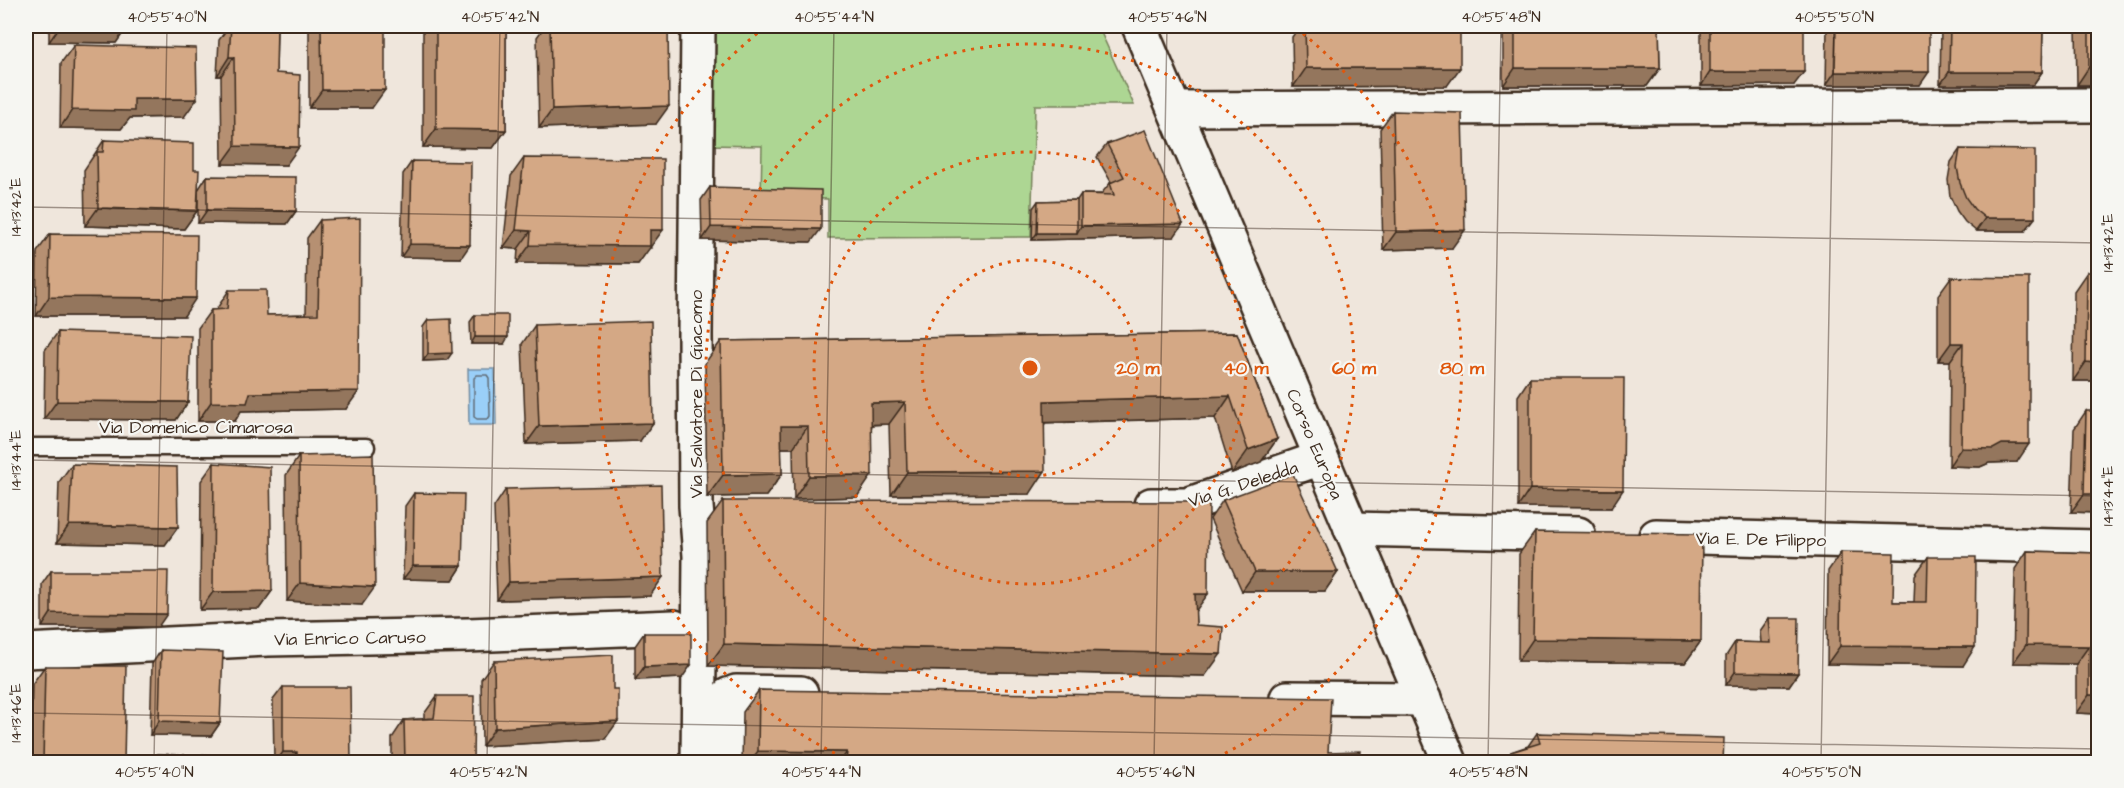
<svg xmlns="http://www.w3.org/2000/svg" width="2124" height="788" font-family="'Architects Daughter',sans-serif">
  <style>
    .green { fill: #add693; stroke: #748058; stroke-width: 1.5 }
    .water { fill: #9acff8; stroke: #748da1; stroke-width: 1.5 }
    .lines { fill: none; stroke-linecap: round; stroke-linejoin: round }
    .shore { stroke: #616c75; stroke-width: 1.5 }
    .service-casing { stroke: #3b2a1e; stroke-width: 21 }
    .minor-casing { stroke: #3b2a1e; stroke-width: 38 }
    .secondary-casing { stroke: #3b2a1e; stroke-width: 38 }
    .service { stroke: #f6f6f2; stroke-width: 16 }
    .minor { stroke: #f6f6f2; stroke-width: 33 }
    .secondary { stroke: #f6f6f2; stroke-width: 33 }
    .wall { fill: #b69072; stroke: #3b2a1e; stroke-width: 1.5 }
    .shaded-wall { fill: #94765d; stroke: #3b2a1e; stroke-width: 1.5 }
    .building { fill: #d4a885; stroke: #3b2a1e; stroke-width: 1.5 }
    .ticks { fill: none; stroke: #3b2a1e; stroke-width: 1.5; stroke-opacity: 0.45 }
    .ring { fill: none; stroke: #df570d; stroke-width: 3; stroke-dasharray: 3 6 }
    .labels { text-anchor: middle; stroke-width: 4.5; stroke-linejoin: round; paint-order: stroke }
    .street-label { font-size: 18px; fill: #3b2a1e; stroke: #f6f6f2 }
    .centre { fill: #df570d; stroke: #f6f6f2; stroke-width: 3 }
    .ring-label { font-size: 18px; text-anchor: middle; font-weight: bold; fill: #df570d; stroke: #f6f6f2; stroke-width: 4.5; stroke-linejoin: round; paint-order: stroke }
    .neatline { fill: none; stroke: #3b2a1e; stroke-width: 2 }
    .ticks-label { font-size: 15px; text-anchor: middle; fill: #3b2a1e }
  </style>
  <rect width="100%" height="100%" fill="#efe6dc"/>
  <filter id="ink" filterUnits="userSpaceOnUse"><feTurbulence type="fractalNoise" baseFrequency=".0167" numOctaves="2"/><feDisplacementMap in="SourceGraphic" scale="12" xChannelSelector="R" yChannelSelector="G"/><feConvolveMatrix kernelMatrix="1 2 1 2 8 2 1 2 1" color-interpolation-filters="sRGB"/></filter>
  <g filter="url(#ink)">
    <polygon class="green" points="708,26 1098,26 1134,105 1035,105 1031,237 828,238 828,199 761,197 762,146 705,145"/>
    <polygon class="water" points="468,369 495,369 496,425 469,425"/>
    <g class="lines">
      <polygon class="shore" points="477,375 487,375 489,378 490,416 488,419 477,419 474,417 474,378"/>
      <g class="service-casing">
        <polyline id="service" points="26,447 366,447"/>
      </g>
      <g class="minor-casing">
        <g id="minor">
          <polyline points="698,26 695,334 696,506 700,556 698,762"/>
          <polyline points="1175,109 2098,105"/>
          <polyline points="1151,505 1187,505 1321,458"/>
          <polyline points="1351,529 1578,534"/>
          <polyline points="1656,536 2098,547"/>
          <polyline points="26,651 268,639 468,635 674,627"/>
          <polyline points="1287,698 1424,699"/>
          <polyline points="728,758 728,695 736,692 801,693"/>
        </g>
      </g>
      <g class="secondary-casing">
        <polyline id="secondary" points="1139,26 1450,762"/>
      </g>
      <use href="#service" class="service"/>
      <use href="#minor" class="minor"/>
      <use href="#secondary" class="secondary"/>
    </g>
    <g class="wall">
      <polygon points="49,26 181,26 176,33 125,30 116,43 49,42"/>
      <polygon points="229,26 277,26 276,73 286,165 222,164 221,76 217,76 219,40"/>
      <polygon points="309,26 385,26 372,108 309,108"/>
      <polygon points="423,26 506,26 506,130 493,148 423,147"/>
      <polygon points="545,26 668,26 656,124 539,128 537,37"/>
      <polygon points="1300,26 1460,26 1447,86 1293,87 1292,37"/>
      <polygon points="1503,26 1659,26 1660,68 1647,86 1503,86"/>
      <polygon points="1701,26 1804,26 1794,85 1701,86"/>
      <polygon points="1827,26 1929,26 1920,85 1826,85"/>
      <polygon points="1941,26 2043,26 2042,72 2033,85 1940,85"/>
      <polygon points="2076,26 2098,26 2098,85 2077,85"/>
      <polygon points="74,45 184,117 130,118 121,129 60,128 61,63"/>
      <polygon points="1393,111 1452,248 1383,250 1380,129"/>
      <polygon points="104,140 194,170 197,211 184,229 85,226 84,170"/>
      <polygon points="1107,144 1174,237 1032,240 1033,208 1038,201 1077,200 1081,194 1101,194 1111,182 1097,157"/>
      <polygon points="1960,149 2025,231 1976,231 1965,222 1957,211 1950,196 1948,180 1951,162"/>
      <polygon points="524,158 651,248 649,248 638,264 517,263 518,249 503,248 511,176"/>
      <polygon points="412,161 461,258 401,257 403,174"/>
      <polygon points="207,176 296,211 287,224 198,223 198,190"/>
      <polygon points="710,187 811,242 702,240 701,200"/>
      <polygon points="320,220 346,409 241,411 235,421 198,421 198,328 211,310 216,310 229,290 267,315 306,314 307,238"/>
      <polygon points="50,234 184,316 36,316 37,252"/>
      <polygon points="2087,272 2098,381 2073,381 2074,291"/>
      <polygon points="1951,277 2017,462 1989,463 1980,467 1949,466 1950,361 1938,361 1938,295"/>
      <polygon points="475,315 504,344 471,344 470,322"/>
      <polygon points="428,320 447,360 423,361 423,327"/>
      <polygon points="535,325 640,441 526,444 522,344"/>
      <polygon points="58,332 188,402 176,420 44,419 45,350"/>
      <polygon points="1237,333 1277,439 1261,462 1232,473 1215,418 1045,423 1030,494 891,495 889,424 872,425 857,497 794,499 793,448 781,448 782,474 766,496 707,497 705,363 721,341"/>
      <polygon points="1530,378 1611,508 1518,507 1518,396"/>
      <polygon points="2086,411 2098,513 2071,512 2074,429"/>
      <polygon points="299,456 362,605 287,601 286,475"/>
      <polygon points="214,463 272,591 259,609 200,610 201,481"/>
      <polygon points="72,464 178,527 165,545 57,543 59,482"/>
      <polygon points="506,489 650,596 497,600 494,507"/>
      <polygon points="414,493 462,566 453,580 403,579 405,506"/>
      <polygon points="1223,500 1338,572 1325,591 1242,591 1210,519"/>
      <polygon points="723,501 1195,611 1196,625 1205,676 708,666 707,523"/>
      <polygon points="1535,532 1701,641 1685,663 1518,661 1519,554"/>
      <polygon points="2027,551 2098,553 2098,714 2076,713 2076,664 2013,663 2015,569"/>
      <polygon points="1841,552 1893,602 1914,602 1915,575 1928,557 1963,666 1827,664 1828,571"/>
      <polygon points="51,571 158,627 42,627 42,584"/>
      <polygon points="1769,618 1798,673 1789,686 1726,685 1726,656 1735,642 1761,643 1760,631"/>
      <polygon points="644,633 682,678 635,680 635,646"/>
      <polygon points="161,650 220,723 211,736 150,735 152,664"/>
      <polygon points="494,661 605,739 482,746 481,679"/>
      <polygon points="45,666 124,762 30,762 32,684"/>
      <polygon points="283,687 351,762 274,762 273,700"/>
      <polygon points="759,690 1328,752 1359,762 742,762 743,712"/>
      <polygon points="437,696 473,762 392,762 392,738 404,720 424,719 424,714"/>
      <polygon points="1537,733 1723,762 1504,762 1511,752 1528,746"/>
      <polygon points="158,754 218,762 153,762"/>
    </g>
    <g class="shaded-wall">
      <polygon points="60,26 181,26 176,33 125,30 116,43 49,42"/>
      <polygon points="229,57 234,57 221,76 217,76"/>
      <polygon points="2089,67 2098,67 2098,85 2077,85"/>
      <polygon points="1306,68 1460,68 1447,86 1293,87"/>
      <polygon points="1515,68 1660,68 1647,86 1503,86"/>
      <polygon points="1710,72 1804,72 1794,85 1701,86"/>
      <polygon points="1835,72 1929,72 1920,85 1826,85"/>
      <polygon points="1949,72 2042,72 2033,85 1940,85"/>
      <polygon points="322,90 385,90 372,108 309,108"/>
      <polygon points="134,99 197,99 184,117 130,118 121,129 60,128 72,110"/>
      <polygon points="669,106 656,124 539,128 552,110"/>
      <polygon points="436,129 506,130 493,148 423,147"/>
      <polygon points="235,146 299,147 286,165 222,164"/>
      <polygon points="98,208 197,211 184,229 85,226"/>
      <polygon points="207,210 296,211 287,224 198,223"/>
      <polygon points="1985,218 2035,218 2025,231 1976,231"/>
      <polygon points="1183,224 1174,237 1032,240 1037,233 1077,233 1081,226"/>
      <polygon points="711,227 821,229 811,242 702,240"/>
      <polygon points="516,230 531,231 518,249 503,248"/>
      <polygon points="650,230 663,230 638,264 517,263 530,245"/>
      <polygon points="1465,230 1452,248 1383,250 1396,232"/>
      <polygon points="410,244 470,245 461,258 401,257"/>
      <polygon points="49,297 196,298 184,316 36,316"/>
      <polygon points="475,337 508,337 504,344 471,344"/>
      <polygon points="1951,343 1963,343 1950,361 1938,361"/>
      <polygon points="452,353 447,360 423,361 428,354"/>
      <polygon points="2086,362 2098,363 2098,381 2073,381"/>
      <polygon points="359,391 346,409 241,411 235,421 198,421 211,402 250,393"/>
      <polygon points="1230,396 1215,418 1029,423 1044,401"/>
      <polygon points="57,401 188,402 176,420 44,419"/>
      <polygon points="905,402 889,424 856,425 871,403"/>
      <polygon points="653,423 640,441 526,444 539,426"/>
      <polygon points="781,426 808,426 793,448 765,448"/>
      <polygon points="1277,439 1261,462 1232,473 1248,450"/>
      <polygon points="2002,444 2029,444 2017,462 1989,463 1980,467 1949,466 1961,448"/>
      <polygon points="1045,471 1030,494 891,495 907,472"/>
      <polygon points="782,474 766,496 707,497 723,475"/>
      <polygon points="872,475 857,497 794,499 809,476"/>
      <polygon points="1530,489 1623,490 1611,508 1518,507"/>
      <polygon points="2084,494 2098,494 2098,513 2071,512"/>
      <polygon points="69,525 178,527 165,545 57,543"/>
      <polygon points="413,566 462,566 453,580 403,579"/>
      <polygon points="1255,572 1338,572 1325,591 1242,591"/>
      <polygon points="663,577 650,596 497,600 509,582"/>
      <polygon points="300,583 375,587 362,605 287,601"/>
      <polygon points="272,591 259,609 200,610 213,592"/>
      <polygon points="1195,594 1208,594 1192,616"/>
      <polygon points="51,613 167,614 158,627 42,627"/>
      <polygon points="1533,639 1701,641 1685,663 1518,661"/>
      <polygon points="724,644 1221,654 1205,676 708,666"/>
      <polygon points="2026,645 2089,646 2076,664 2013,663"/>
      <polygon points="1840,646 1975,647 1963,666 1827,664"/>
      <polygon points="691,665 682,678 635,680 644,667"/>
      <polygon points="1735,672 1798,673 1789,686 1726,685"/>
      <polygon points="2089,695 2098,695 2098,714 2076,713"/>
      <polygon points="159,721 220,723 211,736 150,735"/>
      <polygon points="618,721 605,739 482,746 495,728"/>
      <polygon points="758,751 847,752 840,762 750,762"/>
      <polygon points="283,752 297,752 290,762 276,762"/>
      <polygon points="964,759 1069,762 962,762"/>
    </g>
    <g class="building">
      <polygon points="231,26 277,26 276,73 300,75 299,147 235,146 234,57 229,57"/>
      <polygon points="321,26 385,26 385,90 322,90"/>
      <polygon points="436,26 506,26 506,130 436,129"/>
      <polygon points="550,26 668,26 669,106 552,110"/>
      <polygon points="1305,26 1460,26 1460,68 1306,68"/>
      <polygon points="1515,26 1659,26 1660,68 1515,68"/>
      <rect x="1710" y="26" width="94" height="46"/>
      <polygon points="1836,26 1929,26 1929,72 1835,72"/>
      <polygon points="1950,26 2043,26 2042,72 1949,72"/>
      <rect x="2089" y="26" width="9" height="41"/>
      <polygon points="74,45 196,48 197,99 134,99 134,111 72,110"/>
      <polygon points="1393,111 1462,113 1465,230 1396,232"/>
      <polygon points="1145,130 1183,224 1081,226 1081,194 1114,195 1110,183 1124,177 1107,144"/>
      <polygon points="104,140 194,143 194,170 199,170 197,211 98,208 97,152 103,152"/>
      <polygon points="1960,149 2035,150 2035,218 1985,218 1974,209 1966,198 1960,183 1957,167"/>
      <polygon points="524,158 663,159 663,230 650,230 650,246 530,245 531,231 516,230"/>
      <polygon points="412,161 471,162 470,245 410,244"/>
      <polygon points="207,176 296,177 296,211 207,210"/>
      <polygon points="710,187 821,190 821,229 711,227"/>
      <polygon points="1077,200 1077,233 1037,233 1038,201"/>
      <polygon points="360,218 359,391 250,393 247,403 211,402 211,310 227,309 229,290 266,290 267,315 318,314 320,220"/>
      <polygon points="50,234 197,235 196,298 49,297"/>
      <polygon points="2087,272 2098,272 2098,363 2086,362"/>
      <polygon points="1951,277 2029,278 2029,444 2002,444 1993,449 1961,448 1963,343 1951,343"/>
      <rect x="475" y="315" width="33" height="22"/>
      <polygon points="451,319 452,353 428,354 428,320"/>
      <polygon points="651,321 653,423 539,426 535,325"/>
      <polygon points="58,332 191,336 188,402 57,401"/>
      <polygon points="1237,333 1277,439 1248,450 1230,396 1044,401 1045,471 907,472 905,402 871,403 872,475 809,476 808,426 781,426 782,474 723,475 721,341"/>
      <polygon points="1530,378 1624,378 1623,490 1530,489"/>
      <polygon points="2086,411 2098,411 2098,494 2084,494"/>
      <polygon points="373,454 375,587 300,583 299,456"/>
      <polygon points="214,463 270,467 272,591 213,592"/>
      <polygon points="72,464 177,467 178,527 69,525"/>
      <polygon points="1293,474 1338,572 1255,572 1223,500"/>
      <polygon points="661,485 663,577 509,582 506,489"/>
      <polygon points="414,493 464,494 462,566 413,566"/>
      <polygon points="723,501 1209,502 1208,594 1195,594 1196,625 1223,627 1221,654 724,644"/>
      <polygon points="1535,532 1702,534 1701,641 1533,639"/>
      <polygon points="2027,551 2098,553 2098,695 2089,695 2089,646 2026,645"/>
      <polygon points="1841,552 1894,553 1893,602 1927,602 1928,557 1976,557 1975,647 1840,646"/>
      <polygon points="51,571 168,571 167,614 51,613"/>
      <polygon points="1769,618 1799,618 1798,673 1735,672 1735,642 1771,643"/>
      <polygon points="644,633 691,633 691,665 644,667"/>
      <polygon points="161,650 223,652 220,723 159,721"/>
      <polygon points="613,655 613,689 618,689 618,721 495,728 494,661"/>
      <polygon points="45,666 126,666 124,762 43,762"/>
      <polygon points="283,687 350,687 351,762 297,762 297,752 283,752"/>
      <polygon points="759,690 1331,698 1328,752 1360,751 1359,762 1069,762 964,759 964,762 846,762 847,752 758,751"/>
      <polygon points="437,696 474,696 473,762 405,762 404,720 434,718"/>
      <polygon points="1537,733 1724,738 1723,762 1516,762 1511,752 1540,743"/>
      <polygon points="158,754 218,756 218,762 158,762"/>
    </g>
  </g>
  <path class="ticks" d="M 26,207 L 2098,243M 26,460 L 2098,496M 26,713 L 2098,749M 154,762 L 167,26M 487,762 L 500,26M 821,762 L 834,26M 1154,762 L 1167,26M 1488,762 L 1501,26M 1821,762 L 1834,26"/>
  <g class="ring">
    <circle cx="1030" cy="368" r="108"/>
    <circle cx="1030" cy="368" r="216"/>
    <circle cx="1030" cy="368" r="324"/>
    <path d="M851 761A432 432 0 0 1 764 28M1296 28A432 432 0 0 1 1209 761"/>
  </g>
  <g class="labels">
    <g class="street-label">
      <text transform="translate(696 394) rotate(-90)" y="6">Via Salvatore Di Giacomo</text>
      <text x="196" y="433">Via Domenico Cimarosa</text>
      <text transform="translate(1315 444) rotate(67)" y="6">Corso Europa</text>
      <text transform="translate(1243 484) rotate(-18)" y="6">Via G. Deledda</text>
      <text transform="translate(1761 539) rotate(1)" y="6">Via E. De Filippo</text>
      <text transform="translate(350 638) rotate(-1)" y="6">Via Enrico Caruso</text>
    </g>
  </g>
  <circle cx="1030" cy="368" r="9" class="centre"/>
  <g class="ring-label">
    <text x="1138" y="374">20 m</text>
    <text x="1246" y="374">40 m</text>
    <text x="1354" y="374">60 m</text>
    <text x="1462" y="374">80 m</text>
  </g>
  <rect width="2124" height="788" fill="none" stroke="#f6f6f2" stroke-width="66"/>
  <rect x="33" y="33" width="2058" height="722" class="neatline"/>
  <g class="ticks-label">
    <text x="167" y="22">40°55'40"N</text>
    <text x="500" y="22">40°55'42"N</text>
    <text x="834" y="22">40°55'44"N</text>
    <text x="1167" y="22">40°55'46"N</text>
    <text x="1501" y="22">40°55'48"N</text>
    <text x="1834" y="22">40°55'50"N</text>
    <text transform="translate(16 207) rotate(-90)" y="5">14°13'42"E</text>
    <text transform="translate(2108 243) rotate(-90)" y="5">14°13'42"E</text>
    <text transform="translate(16 460) rotate(-90)" y="5">14°13'44"E</text>
    <text transform="translate(2108 496) rotate(-90)" y="5">14°13'44"E</text>
    <text transform="translate(16 713) rotate(-90)" y="5">14°13'46"E</text>
    <text x="154" y="777">40°55'40"N</text>
    <text x="488" y="777">40°55'42"N</text>
    <text x="821" y="777">40°55'44"N</text>
    <text x="1155" y="777">40°55'46"N</text>
    <text x="1488" y="777">40°55'48"N</text>
    <text x="1821" y="777">40°55'50"N</text>
  </g>
</svg>
